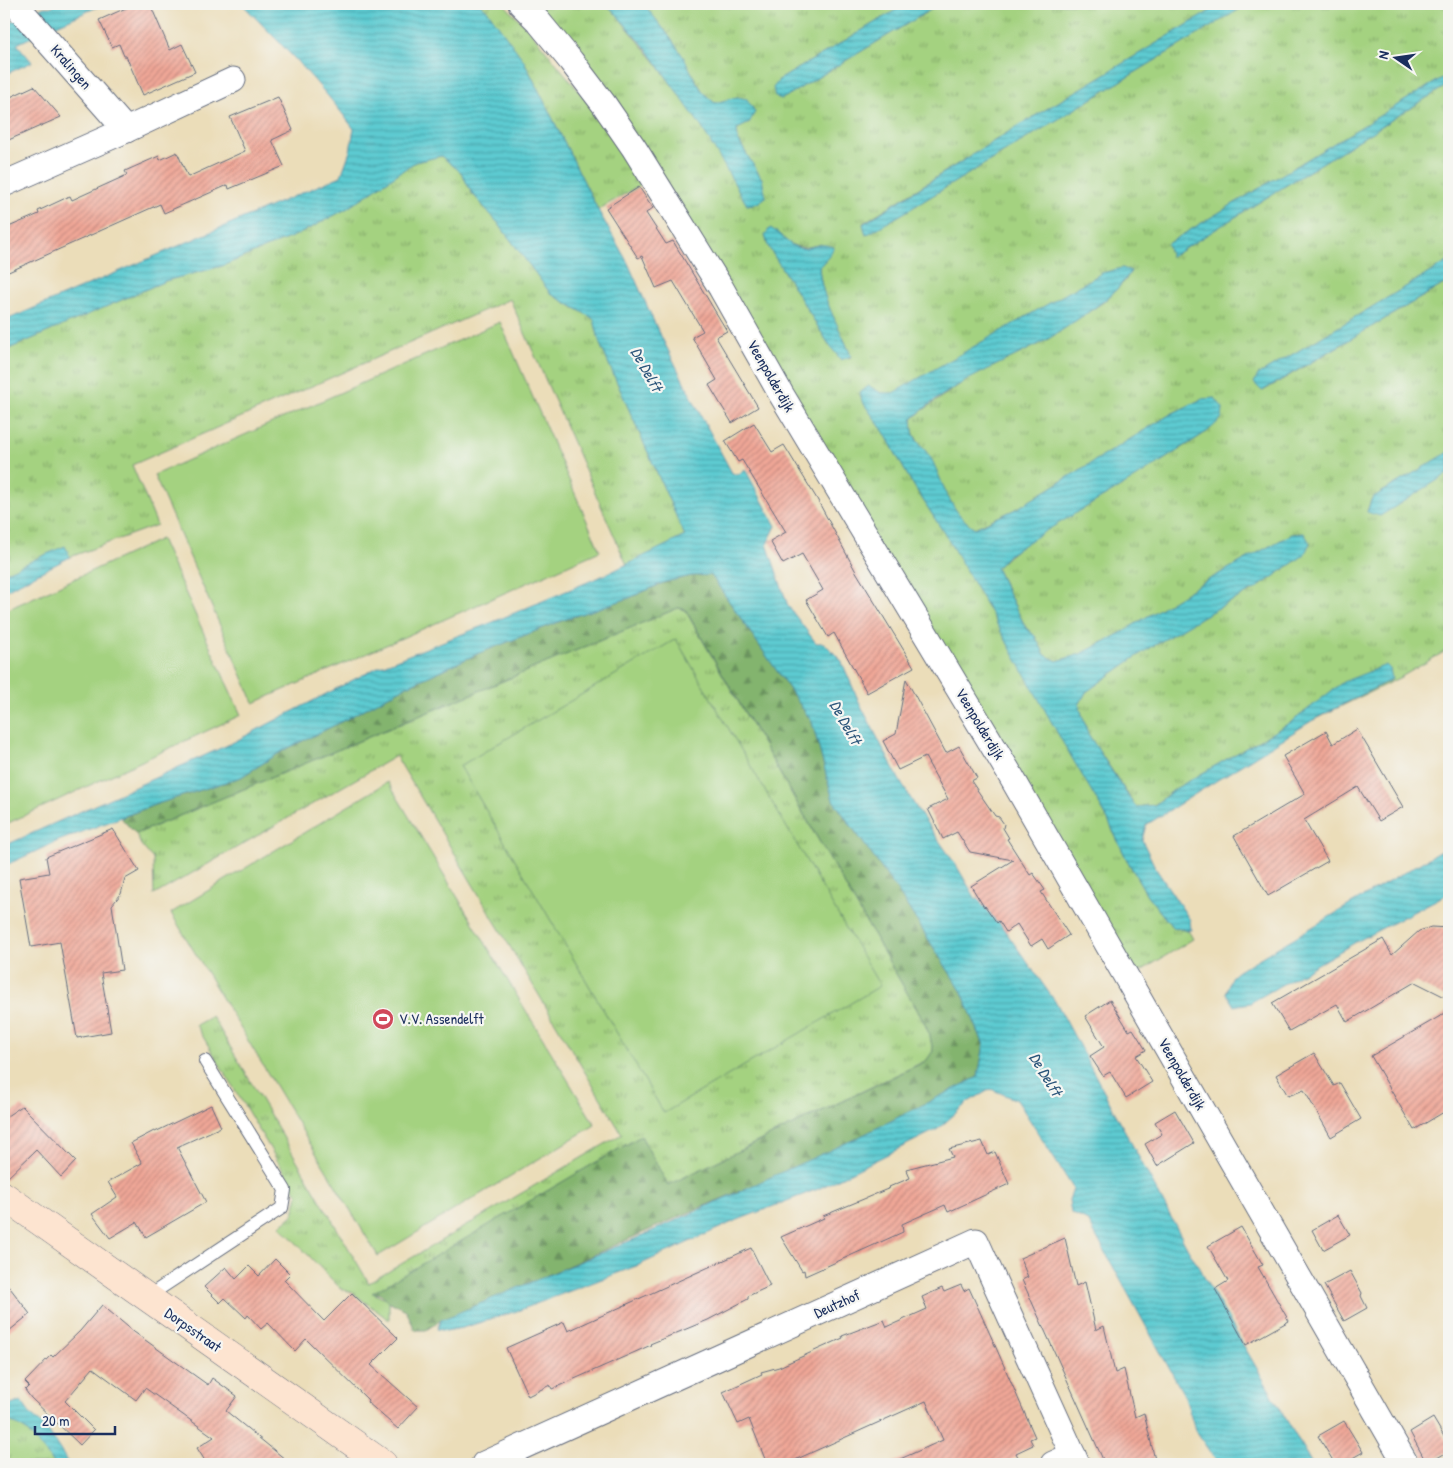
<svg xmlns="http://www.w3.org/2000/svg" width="1453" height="1468" font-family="'Patrick Hand',sans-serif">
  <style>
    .grass { fill: url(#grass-tufts); stroke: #60806f; fill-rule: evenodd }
    .forest { fill: url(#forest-firs); stroke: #4f7266 }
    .park { fill: #a4d280; stroke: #60806f }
    .water { fill: url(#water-rules); stroke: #3c7d98 }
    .building { fill: url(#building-hatch) }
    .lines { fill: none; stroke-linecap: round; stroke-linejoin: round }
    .lane-casing { stroke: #646c7e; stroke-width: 14 }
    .street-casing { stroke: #646c7e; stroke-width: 27 }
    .secondary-casing { stroke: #646c7e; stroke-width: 29 }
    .lane { stroke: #fff; stroke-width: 12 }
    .street { stroke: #fff; stroke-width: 25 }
    .secondary { stroke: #fde4d0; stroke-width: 28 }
    .labels { text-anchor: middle; stroke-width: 4.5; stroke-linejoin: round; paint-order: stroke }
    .street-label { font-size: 15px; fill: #1b2f5e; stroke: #f6f6f2 }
    .poi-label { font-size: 15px; fill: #1b2f5e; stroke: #f6f6f2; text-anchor: start }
    .water-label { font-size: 16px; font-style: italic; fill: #2c567b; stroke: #f6f6f2 }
  </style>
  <defs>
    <pattern id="grass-tufts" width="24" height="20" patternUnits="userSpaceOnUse" patternTransform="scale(1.25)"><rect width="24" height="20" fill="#a4d280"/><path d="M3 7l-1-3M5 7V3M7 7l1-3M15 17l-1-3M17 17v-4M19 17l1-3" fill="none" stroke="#85ab6c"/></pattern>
    <pattern id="forest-firs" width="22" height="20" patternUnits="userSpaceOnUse" patternTransform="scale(1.25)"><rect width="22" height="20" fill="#83b46e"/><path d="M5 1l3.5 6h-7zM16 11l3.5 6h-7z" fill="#6a935e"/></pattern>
    <pattern id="water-rules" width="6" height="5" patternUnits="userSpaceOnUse" patternTransform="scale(1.25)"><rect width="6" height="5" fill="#5dcbd1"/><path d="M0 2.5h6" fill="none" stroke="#4ca5ad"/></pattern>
    <pattern id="building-hatch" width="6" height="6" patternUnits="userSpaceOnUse" patternTransform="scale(1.25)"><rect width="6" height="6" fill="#f0a797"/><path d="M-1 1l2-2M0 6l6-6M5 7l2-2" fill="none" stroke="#c2887e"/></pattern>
  </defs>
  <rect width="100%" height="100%" fill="#f6f6f2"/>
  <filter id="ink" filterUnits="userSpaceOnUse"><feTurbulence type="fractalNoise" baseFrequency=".02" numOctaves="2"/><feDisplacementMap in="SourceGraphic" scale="10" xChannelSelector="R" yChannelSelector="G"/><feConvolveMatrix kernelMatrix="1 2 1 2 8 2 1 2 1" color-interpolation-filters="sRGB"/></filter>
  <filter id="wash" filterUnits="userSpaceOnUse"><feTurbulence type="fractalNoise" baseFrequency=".0096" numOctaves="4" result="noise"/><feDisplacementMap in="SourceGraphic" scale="20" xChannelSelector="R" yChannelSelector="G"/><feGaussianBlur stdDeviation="1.12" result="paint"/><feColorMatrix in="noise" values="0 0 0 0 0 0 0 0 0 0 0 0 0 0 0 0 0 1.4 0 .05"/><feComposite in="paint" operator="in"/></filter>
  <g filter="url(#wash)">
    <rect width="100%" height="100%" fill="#ebddb9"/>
    <g class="grass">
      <polygon points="480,4 504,4 530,31 603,121 645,182 598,210 524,61"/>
      <path d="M 535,4 L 607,4 C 641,43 673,83 701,126 C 718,151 731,179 747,205 L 758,203 L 762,179 L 738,140 L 737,129 L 749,123 L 737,97 L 715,103 L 706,97 L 669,36 L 646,7 L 645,4 L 906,4 L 779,80 L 782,99 L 940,4 L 1222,4 L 1010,131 L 863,223 L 866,235 L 907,211 L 1248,4 L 1449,4 L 1449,74 L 1167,244 L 1171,257 L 1449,84 L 1449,261 L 1258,375 L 1263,391 L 1449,281 L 1449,452 L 1372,498 L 1367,511 L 1381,515 L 1449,473 L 1449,649 L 1401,677 L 1313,720 L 1392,679 L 1343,682 L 1293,721 L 1175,789 L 1154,805 L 1136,807 L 1088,734 L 1079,705 L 1086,692 L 1140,654 L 1203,616 L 1257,588 L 1304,555 L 1292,534 L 1197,586 L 1119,634 L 1081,654 L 1057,661 L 1045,655 L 1035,636 L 1026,628 L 996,568 C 1023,539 1064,520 1098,500 C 1135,479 1171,455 1208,431 L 1202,399 L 1171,414 L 1018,508 L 974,528 C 950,512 944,485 931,460 C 927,451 918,444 914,434 C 912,430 913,424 912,419 L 922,411 L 966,380 L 1045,341 L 1105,301 L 1125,281 L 1131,271 L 1122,268 L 1102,273 L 893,394 L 881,393 L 869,386 L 862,401 L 884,432 L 909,478 L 946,536 L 988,608 L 1105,814 L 1127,860 L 1147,895 L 1173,928 L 1188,930 L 1193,939 L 1136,974 ZM 770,229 C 775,231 779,234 783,238 C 795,250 806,248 821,244 L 829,256 L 819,267 C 820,287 828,306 836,324 C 842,335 847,345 851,357 L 841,359 L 830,346 L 768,246 L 765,235 Z"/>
      <polygon points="441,156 461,172 472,193 498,223 551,294 594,319 600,344 685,536 627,565 510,299 132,465 157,525 70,557 65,547 4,573 4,351 165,281 222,266 301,233 346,209 415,162"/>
      <polygon points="678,608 685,610 924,1022 930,1036 933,1051 927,1060 668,1185 641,1136 373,1293 389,1301 389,1320 353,1293 341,1289 280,1226 293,1215 298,1195 196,1025 212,1016 369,1283 622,1134 396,756 154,895 153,859 141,845 136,834"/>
      <polygon points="12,1421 27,1431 55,1464 4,1464 4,1423"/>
    </g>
    <polygon class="forest" points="711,575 812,722 833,800 899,893 962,992 984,1045 978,1077 887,1124 781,1174 685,1214 469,1310 441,1320 426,1330 415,1330 406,1310 390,1302 380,1294 372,1293 641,1136 668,1185 926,1061 933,1051 930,1036 924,1022 685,609 678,608 136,834 121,818 154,805 241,777 284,750 337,724 405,687 477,654 566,619 629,598 665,582 691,576"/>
    <g class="park">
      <polygon points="500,322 600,551 254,703 154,475"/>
      <polygon points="161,539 241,715 4,825 4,611"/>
      <polygon points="676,639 880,986 664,1113 460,766"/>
      <polygon points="388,782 595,1125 378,1256 171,913"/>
    </g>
    <g class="water">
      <polygon points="58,4 104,4 59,24 17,44 32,62 4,75 4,23 6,24 44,7 50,7"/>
      <path d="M 242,4 L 480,4 L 487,10 L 524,61 L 598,210 L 628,263 L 655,324 L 697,408 L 732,473 L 738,475 L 745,469 L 776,526 L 767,544 L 788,606 L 816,643 L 824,643 L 841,660 L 860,704 L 900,781 L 919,812 L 956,865 L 976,899 L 981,897 L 1057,1004 L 1188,1249 L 1312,1464 L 1218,1464 L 1195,1430 L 1185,1397 L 1088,1221 L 1071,1213 L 1069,1200 L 1073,1188 L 1017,1100 L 991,1089 L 968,1102 L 938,1129 L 818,1189 L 735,1221 L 639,1265 L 517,1311 L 462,1328 L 446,1331 L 437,1329 L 441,1320 L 639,1237 L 857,1138 L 978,1077 L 984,1045 L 962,992 L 899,893 L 833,800 L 812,722 L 711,575 L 691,576 L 665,582 L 629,598 L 566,619 L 477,654 L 405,687 L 337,724 L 284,750 L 241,777 L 154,805 L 58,841 L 4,866 L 4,846 L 230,744 L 378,667 L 493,622 L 609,573 L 685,536 L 600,344 L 594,319 L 551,294 L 498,223 L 472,193 L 461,172 L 441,156 L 415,162 L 346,209 L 301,233 L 222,266 L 165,281 L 4,351 L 4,321 L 341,176 L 350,151 L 354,129 C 321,84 281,44 242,4 Z"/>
      <path d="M 607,4 L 645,4 L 646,7 C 659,23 673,40 684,58 C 693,74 699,92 715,103 L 737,97 L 747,99 L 755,112 L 749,123 L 737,129 L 738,140 L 762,179 L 766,197 L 758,203 L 747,205 L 701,126 L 646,48 Z"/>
      <polygon points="906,4 940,4 782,99 775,97 773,88 779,80"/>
      <polygon points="1222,4 1248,4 907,211 866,235 863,224 1010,131"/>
      <polygon points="1449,74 1449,84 1171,257 1167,244"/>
      <path d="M 770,228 C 781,233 787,245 799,248 C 806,250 812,246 819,245 C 824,244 829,246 834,247 L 829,256 L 819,267 C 821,299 840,327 851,356 L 841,360 L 830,346 L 768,246 L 765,235 Z"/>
      <polygon points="1449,261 1449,281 1262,391 1254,383 1258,375"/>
      <path d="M 1122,268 L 1131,271 C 1117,293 1099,305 1078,319 C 1067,327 1055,335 1043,342 C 997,366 951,383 912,419 C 913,424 912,430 914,435 C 918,444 927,451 932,460 C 944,485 950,513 975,528 L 1018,508 L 1171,414 L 1202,399 L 1215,398 L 1223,408 L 1222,418 L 1208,431 L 1132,480 L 1044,532 L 1008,555 L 996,568 L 1006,589 L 1026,628 L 1035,636 L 1045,655 L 1057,661 L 1081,654 L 1119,634 L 1197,586 L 1292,534 L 1304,533 L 1310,543 L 1304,555 L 1257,588 L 1203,616 L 1140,654 L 1086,692 L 1079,705 L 1088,734 L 1130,799 L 1136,807 L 1155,805 L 1175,789 L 1293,721 L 1343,682 L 1386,665 L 1390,669 L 1392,679 L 1313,720 L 1146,825 L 1142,840 L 1156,869 L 1190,920 L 1191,930 L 1173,928 L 1147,895 L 1127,860 L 1105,814 L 1062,741 L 988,608 L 946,536 L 909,478 L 884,432 L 862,401 L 860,392 L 869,386 L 881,393 L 893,393 L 1102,273 Z"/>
      <polygon points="1449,452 1449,473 1380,516 1367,512 1372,498"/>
      <polygon points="65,546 70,557 4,591 4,573"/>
      <polygon points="1449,846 1449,893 1356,942 1250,1003 1234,1006 1226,993 1231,977 1238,971"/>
      <polygon points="21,1401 31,1415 46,1428 69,1464 55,1464 27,1431 12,1422 4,1423 4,1408"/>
    </g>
    <g id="blocks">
      <g class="building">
        <polygon points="135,4 150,4 170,50 182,44 195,72 143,95 126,56 124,56 119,44 112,47 99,20"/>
        <polygon points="34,86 61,117 4,142 4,100"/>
        <polygon points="278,97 293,130 272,140 284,166 229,189 228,185 164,213 160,204 4,274 4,229 39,214 38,211 70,196 72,200 127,175 125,171 159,156 160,160 177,152 188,177 245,151 230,117"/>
        <polygon points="639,187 653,208 646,213 666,244 673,241 727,331 716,337 758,407 732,423 709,385 717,380 692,337 703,331 673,281 656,288 642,256 638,258 606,208"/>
        <polygon points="754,423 772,452 784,445 817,499 855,570 914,667 867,693 834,633 828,637 806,600 823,590 802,554 783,564 770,541 786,532 742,460 738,462 725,441"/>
        <polygon points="906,679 946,753 959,746 977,778 971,781 995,816 999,817 1004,824 1003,828 1009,838 1007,839 1030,875 1033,873 1045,890 1041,892 1069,935 1048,949 1042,939 1031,946 1017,924 1006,932 999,921 997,923 985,906 984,907 971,886 1013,860 970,852 957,832 943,839 928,809 948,799 925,757 898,770 883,741 896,734"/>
        <polygon points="1357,729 1403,807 1379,821 1358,787 1304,820 1328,861 1268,896 1234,836 1305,794 1283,756 1326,731 1333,744"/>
        <polygon points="113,829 139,871 125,879 121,894 112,905 122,970 101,973 111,1032 77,1038 60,942 31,947 19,878 49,873 46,857"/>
        <polygon points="1431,927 1449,928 1449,999 1415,982 1347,1022 1337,1004 1289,1031 1272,1003 1383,939 1392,955 1419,931"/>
        <polygon points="1110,1000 1129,1031 1133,1029 1146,1050 1136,1056 1152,1082 1126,1098 1110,1072 1103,1076 1090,1056 1104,1047 1085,1016"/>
        <polygon points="1449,1011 1449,1109 1414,1130 1371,1056"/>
        <polygon points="1314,1053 1334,1086 1340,1083 1361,1119 1331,1137 1304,1090 1288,1096 1276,1075"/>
        <polygon points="211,1105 221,1127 177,1147 206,1202 146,1237 137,1222 110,1238 92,1214 117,1197 108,1182 142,1163 131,1143 154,1131 155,1132"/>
        <polygon points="22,1106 76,1161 61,1177 36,1150 4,1181 4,1118"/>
        <polygon points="1175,1110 1194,1143 1157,1166 1145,1144 1162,1134 1155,1122"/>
        <polygon points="982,1141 988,1155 995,1152 1009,1184 948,1212 945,1205 902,1224 903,1232 805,1276 804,1270 802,1271 781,1237 824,1218 823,1216 890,1188 889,1187 910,1178 906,1169 953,1157 949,1149"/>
        <polygon points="1338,1215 1350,1235 1323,1250 1312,1230"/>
        <polygon points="1241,1227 1263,1265 1258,1267 1289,1321 1246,1345 1215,1289 1228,1281 1208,1246"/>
        <polygon points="1065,1238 1076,1286 1085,1282 1096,1330 1104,1326 1115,1373 1124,1369 1135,1417 1144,1413 1156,1464 1105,1464 1022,1280 1028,1277 1020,1258"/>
        <polygon points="751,1248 770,1286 748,1296 748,1299 708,1320 650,1344 651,1345 552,1389 550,1385 528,1396 506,1348 564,1322 568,1331"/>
        <polygon points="275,1259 290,1274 284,1280 324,1321 352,1293 398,1338 371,1365 418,1407 398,1429 367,1402 368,1400 306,1339 295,1351 268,1323 261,1329 248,1315 246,1318 225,1298 220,1303 204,1287 226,1267 236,1279 249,1266 259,1276"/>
        <polygon points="1350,1271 1362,1293 1361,1296 1367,1308 1344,1321 1324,1285"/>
        <polygon points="4,1280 30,1314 4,1335"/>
        <polygon points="961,1285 964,1291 969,1288 994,1343 1035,1437 1030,1439 1033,1445 1016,1453 1018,1457 1002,1464 889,1464 943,1440 926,1401 786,1464 767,1464 749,1419 738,1424 723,1392 762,1374 761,1372 779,1367 843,1338 842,1336 884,1320 887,1327 927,1309 922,1297 942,1288 944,1292"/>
        <polygon points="102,1305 134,1332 208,1385 212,1378 237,1396 226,1411 291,1464 207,1464 197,1448 214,1437 145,1388 136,1400 93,1368 65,1401 94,1430 80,1445 31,1398 25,1390 29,1386 25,1382 51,1355 53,1357 80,1331"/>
        <polygon points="1433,1418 1449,1445 1449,1451 1427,1464 1410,1432"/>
        <polygon points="1344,1421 1363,1452 1342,1464 1335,1464 1318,1436"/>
      </g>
    </g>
  </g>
  <g filter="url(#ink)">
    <use href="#blocks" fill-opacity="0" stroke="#646c7e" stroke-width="1"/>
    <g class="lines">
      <g class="lane-casing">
        <polyline id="lane" points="147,1297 282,1208 285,1190 205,1061"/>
      </g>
      <g class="street-casing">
        <g id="street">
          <polyline points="15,4 126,130"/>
          <polyline points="521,4 538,21 571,61 603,103 634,148 721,288 781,394 1008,771 1406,1464"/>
          <polyline points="4,184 126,130 233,80"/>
          <polyline points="484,1464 976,1241 1077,1464"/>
          <polyline points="1053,1464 1073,1455"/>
        </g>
      </g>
      <g class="secondary-casing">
        <polyline id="secondary" points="4,1196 383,1464"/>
      </g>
      <use href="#lane" class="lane"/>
      <use href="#street" class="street"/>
      <use href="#secondary" class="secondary"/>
    </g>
  </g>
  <defs>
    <g id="stadium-disc" transform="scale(1.125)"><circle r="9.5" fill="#d1495b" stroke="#f6f6f2"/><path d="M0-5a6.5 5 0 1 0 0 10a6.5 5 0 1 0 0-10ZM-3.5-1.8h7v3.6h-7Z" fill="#fff"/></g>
  </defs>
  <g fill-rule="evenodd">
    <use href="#stadium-disc" x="383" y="1019"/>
  </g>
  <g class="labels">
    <g class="street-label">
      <text transform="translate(71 67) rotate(49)" y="5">Kralingen</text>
      <text transform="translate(771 376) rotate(60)" y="5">Veenpolderdijk</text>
      <text transform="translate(980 724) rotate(59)" y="5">Veenpolderdijk</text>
      <text transform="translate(1182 1074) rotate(60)" y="5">Veenpolderdijk</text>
      <text transform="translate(837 1304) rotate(-24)" y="5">Deutzhof</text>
      <text transform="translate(193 1330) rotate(35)" y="5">Dorpsstraat</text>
    </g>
    <g class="poi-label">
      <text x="399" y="1024">V.V. Assendelft</text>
    </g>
    <g class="water-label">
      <text transform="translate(647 369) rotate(61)" y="6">De Delft</text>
      <text transform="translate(846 722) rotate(61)" y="6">De Delft</text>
      <text transform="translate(1046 1074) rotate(59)" y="6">De Delft</text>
    </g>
  </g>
  <rect width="1453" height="1468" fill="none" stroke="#f6f6f2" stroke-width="20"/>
  <g transform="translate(1396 58) rotate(283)" stroke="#f6f6f2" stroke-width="4" paint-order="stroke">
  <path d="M0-4L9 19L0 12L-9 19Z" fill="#1b2f5e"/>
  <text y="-8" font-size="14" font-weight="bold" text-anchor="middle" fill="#1b2f5e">N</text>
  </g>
  <path d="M35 1426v8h80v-8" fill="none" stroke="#1b2f5e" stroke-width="2.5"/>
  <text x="42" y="1426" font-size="15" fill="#1b2f5e" stroke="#f6f6f2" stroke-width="4" paint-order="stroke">20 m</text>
</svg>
